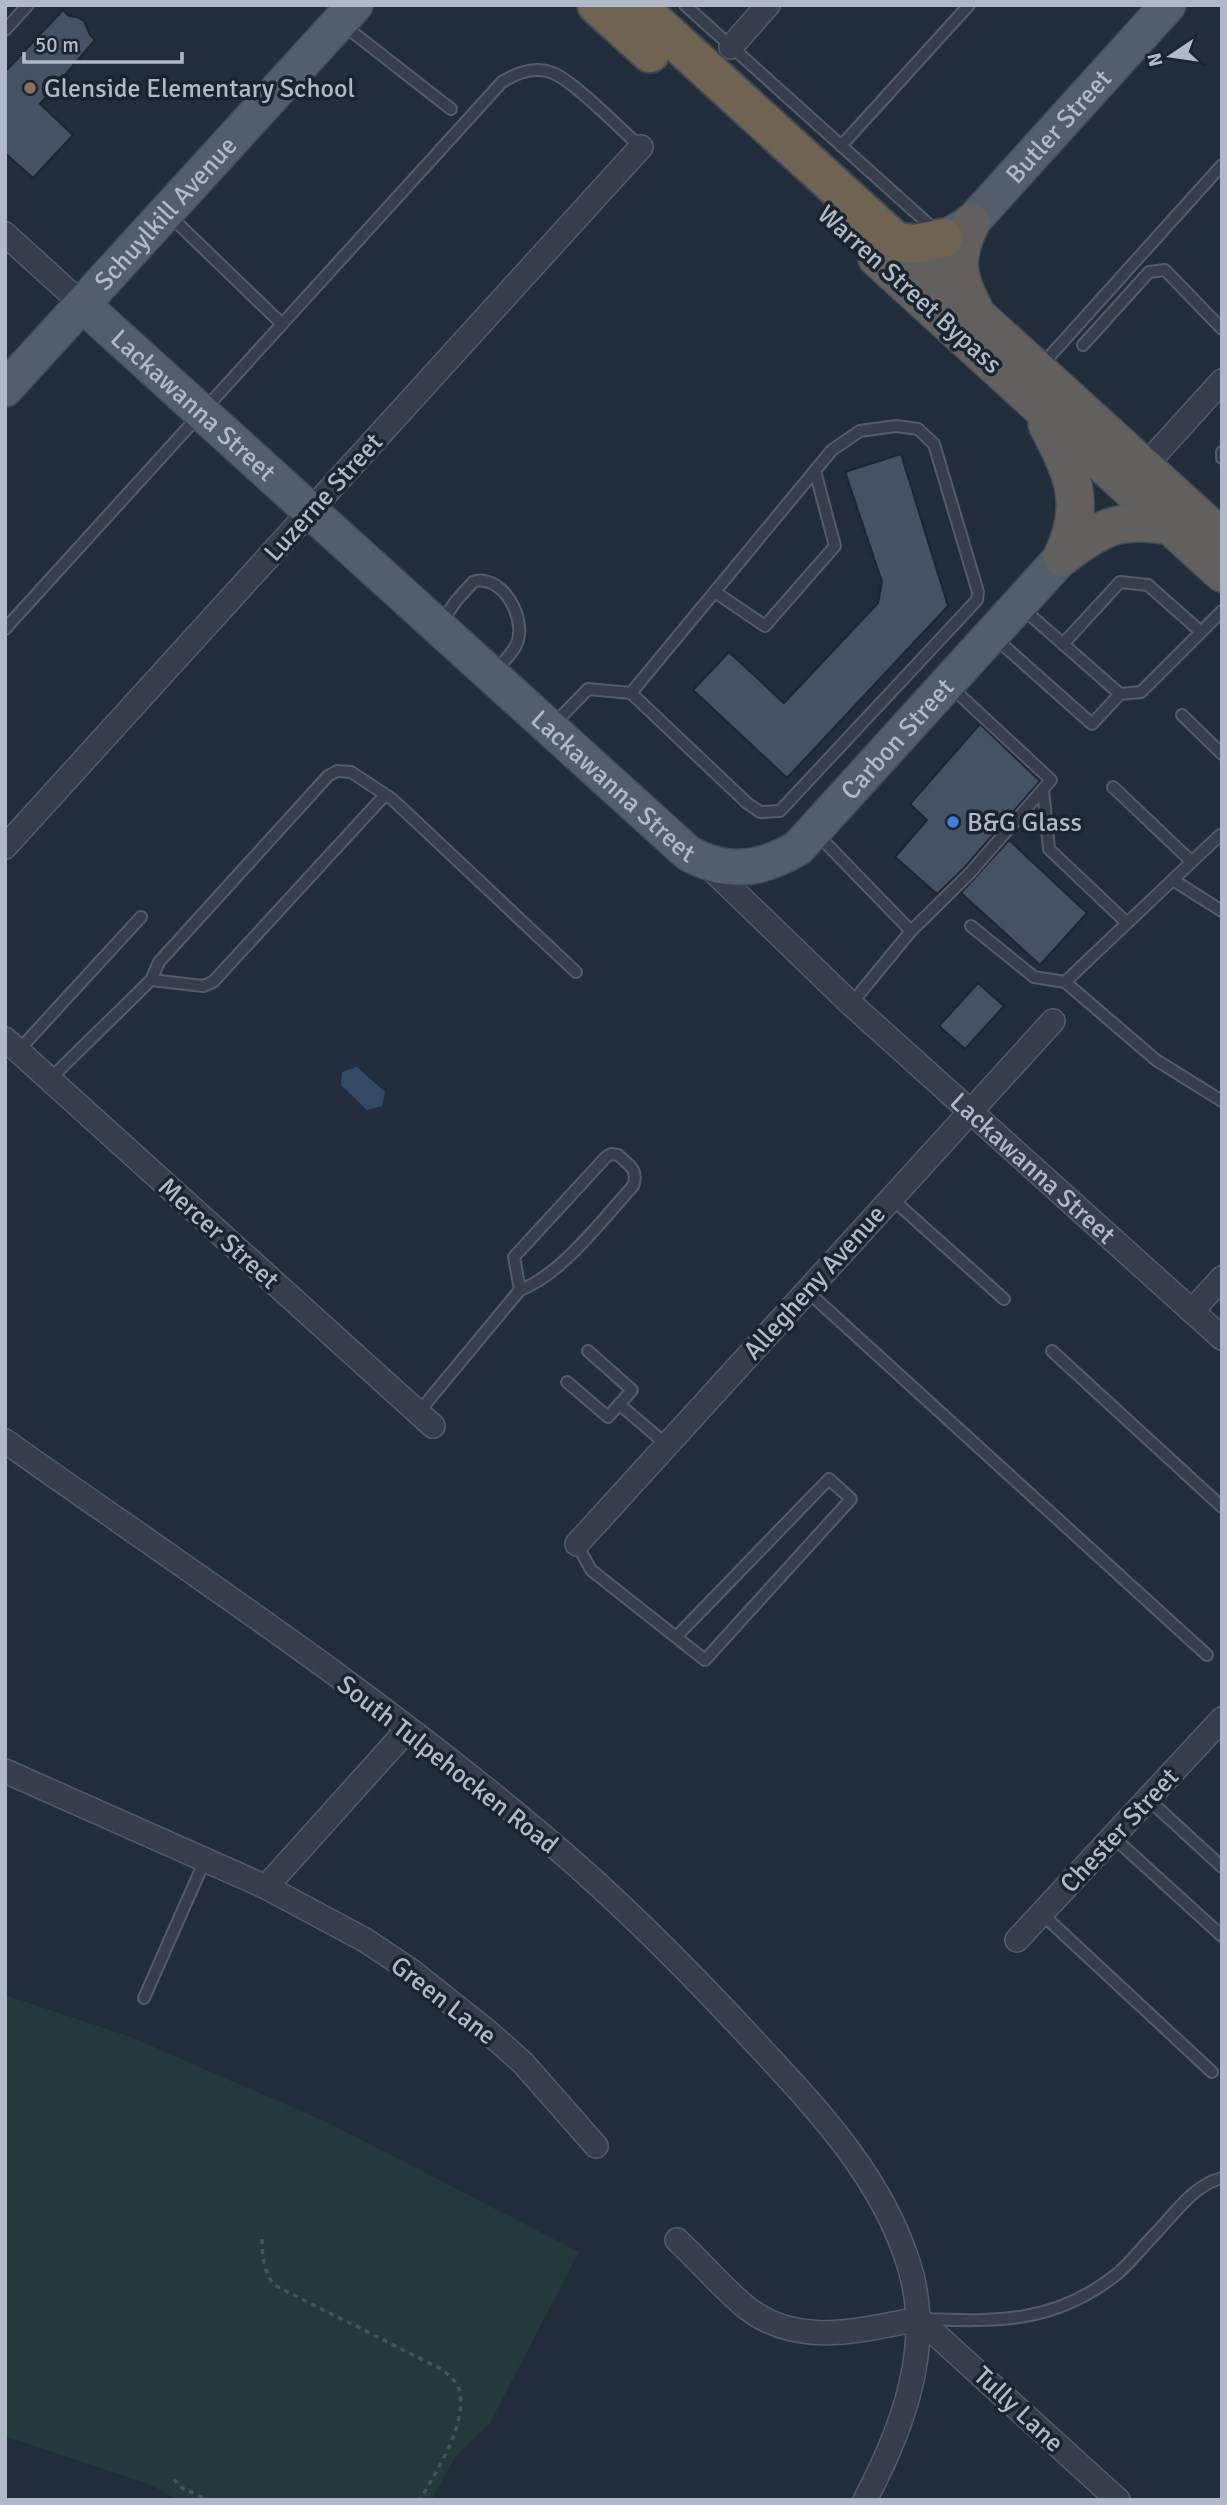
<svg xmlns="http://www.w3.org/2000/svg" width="1227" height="2505" font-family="Signika,sans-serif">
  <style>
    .green { fill: #23393b }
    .water { fill: #344962 }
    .building { fill: #445262; stroke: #1c2631; stroke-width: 2 }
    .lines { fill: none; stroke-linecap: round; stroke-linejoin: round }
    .service-casing { stroke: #535c68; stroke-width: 14 }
    .minor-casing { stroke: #535c68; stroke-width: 26 }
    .primary-casing { stroke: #3e4854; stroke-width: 38 }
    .trunk-casing { stroke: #404955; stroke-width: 40 }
    .motorway-casing { stroke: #404955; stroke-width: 42 }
    .path { stroke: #415658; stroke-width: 3.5; stroke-dasharray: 5 5; stroke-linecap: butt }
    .service { stroke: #353e4a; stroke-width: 10 }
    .minor { stroke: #353e4a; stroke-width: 23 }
    .primary { stroke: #525e6b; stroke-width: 35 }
    .trunk { stroke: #62605e; stroke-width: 37 }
    .motorway { stroke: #716351; stroke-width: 38 }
    .education-dot { fill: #8d6e63; stroke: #1a242f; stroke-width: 2.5 }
    .shop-dot { fill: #3f7fe0; stroke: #1a242f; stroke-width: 2.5 }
    .labels { text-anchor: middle; stroke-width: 7; stroke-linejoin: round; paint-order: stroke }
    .poi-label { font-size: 26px; fill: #b0b9c7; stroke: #1a242f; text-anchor: start }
    .street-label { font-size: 26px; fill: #b0b9c7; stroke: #1a242f }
  </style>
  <rect width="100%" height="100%" fill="#212d3a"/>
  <polygon class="green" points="5,1995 131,2037 331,2124 579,2252 490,2423 456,2456 431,2500 178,2500 149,2484 5,2436"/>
  <polygon class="water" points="357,1067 385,1092 382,1106 367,1110 341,1085 342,1072"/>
  <g class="building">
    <polygon points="63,10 69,16 77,17 84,21 90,35 95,40 40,104 73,135 33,178 5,153 5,72"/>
    <polygon points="901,454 948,606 787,778 693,690 729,652 784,703 878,603 882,582 845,472"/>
    <polygon points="980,724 1040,781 964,868 937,894 895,857 927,820 910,804"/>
    <polygon points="1009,840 1087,913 1040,965 961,893"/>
    <polygon points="978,983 1004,1006 965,1049 939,1026"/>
  </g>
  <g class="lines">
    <g class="service-casing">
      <g id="service">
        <polyline points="685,5 935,230"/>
        <polyline points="342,24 451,109"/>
        <polyline points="5,30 28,5"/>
        <polyline points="841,146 969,5"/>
        <polyline points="171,217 282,324"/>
        <polyline points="1083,345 1149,272 1165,270 1222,329"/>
        <polyline points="1041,366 1222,165"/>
        <polyline points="1222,452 1222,458"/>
        <polyline points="715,592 765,626 835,546 815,471"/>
        <polyline points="1022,608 1120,694"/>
        <path d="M 441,623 L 456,601 L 473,582 C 476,581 480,580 484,581 C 509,584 528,626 515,647 C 510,656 500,665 494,673"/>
        <path d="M 5,629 L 502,82 C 518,72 535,66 553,73 C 575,82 621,130 641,147"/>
        <polyline points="995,638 1092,724 1120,694 1141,692 1222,611"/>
        <polyline points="1063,644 1120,582 1148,585 1201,632"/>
        <polyline points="1182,715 1222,754"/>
        <polyline points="552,726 588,689 631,693 747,803 760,812 780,811 977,600 978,592 934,444 918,429 896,426 860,431 832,450 631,693"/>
        <polyline points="1113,787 1192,862"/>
        <polyline points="1043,789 1049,849 1127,923"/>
        <polyline points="816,833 911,931 851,1004"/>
        <polyline points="1222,837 1220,835 1065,982 1156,1060 1222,1101"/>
        <polyline points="1173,880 1222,911"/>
        <polyline points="971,926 1034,977 1065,982"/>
        <polyline points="911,931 970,873 1051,780 950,686"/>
        <polyline points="151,980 203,986 213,982 385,795"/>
        <polyline points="18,1051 141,917"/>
        <polyline points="50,1079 151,980 159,962 328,776 337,771 351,772 392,799 576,972"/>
        <polyline points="891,1198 1004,1299"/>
        <polyline points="807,1291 1207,1655"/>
        <polyline points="1052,1351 1222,1507"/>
        <polyline points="567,1382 608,1417 632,1390 588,1351"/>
        <polyline points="619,1404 667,1445"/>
        <path d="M 418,1413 L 520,1290 C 561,1275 603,1219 633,1186 C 639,1170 629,1165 618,1155 L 611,1154 L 606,1157 L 514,1257 L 520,1290"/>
        <polyline points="577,1544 591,1570 705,1660 851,1499 829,1479 676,1637"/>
        <polyline points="1148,1799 1222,1867"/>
        <polyline points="1113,1837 1222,1936"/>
        <polyline points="1042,1914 1212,2072"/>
        <polyline points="144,1998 205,1860"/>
        <path d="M 924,2319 C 998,2322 1056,2323 1117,2274 C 1131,2262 1144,2245 1157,2232 C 1175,2213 1195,2184 1222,2178"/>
      </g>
    </g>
    <g class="minor-casing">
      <g id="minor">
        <polyline points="731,47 768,5"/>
        <polyline points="5,234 83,305"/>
        <polyline points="1144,467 1222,381"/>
        <polyline points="5,847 641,147"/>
        <path id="s1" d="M 705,863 L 851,1004 L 1222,1338"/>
        <polyline points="5,1039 433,1426"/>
        <polyline points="1192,1311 1222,1278"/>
        <path d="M 5,1441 C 189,1571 379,1696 551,1843 C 623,1904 689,1971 753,2040 C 816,2108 881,2175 909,2265 C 934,2346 903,2428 865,2500"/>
        <polyline points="577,1544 1053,1021"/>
        <polyline points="5,1771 266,1887 365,1940 410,1970 488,2032 523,2063 596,2146"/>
        <polyline points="266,1887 408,1729"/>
        <polyline points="1017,1940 1222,1719"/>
        <path d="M 677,2240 C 701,2262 722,2288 747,2308 C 798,2348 861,2330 919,2319 L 1118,2500"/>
      </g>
    </g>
    <g class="primary-casing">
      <g id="primary">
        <path id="s2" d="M 946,237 L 971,223 L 1168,5"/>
        <path id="s3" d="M 83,305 L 688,853 C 727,875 761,870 798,848 L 1062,557"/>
        <path id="s4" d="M 5,389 L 355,5"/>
      </g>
    </g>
    <g class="trunk-casing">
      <g id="trunk">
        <path d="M 971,223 C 954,257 956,275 974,309"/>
        <polyline points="912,256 1222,538"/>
        <polyline points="877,258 1222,573"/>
        <path d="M 1047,424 C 1072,473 1088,503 1062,557"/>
        <path d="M 1062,557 C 1101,527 1119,517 1170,526"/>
      </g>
    </g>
    <g class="motorway-casing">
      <g id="motorway">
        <polyline points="597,5 650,53"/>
        <polyline points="636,5 896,242 915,244 943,238"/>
      </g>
    </g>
    <g class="path">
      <path d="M 262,2239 C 262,2256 264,2271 274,2285 L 441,2369 C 450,2376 459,2383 460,2394 C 465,2429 436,2471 420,2500"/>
      <polyline points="174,2479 180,2487 208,2500"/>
    </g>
    <use href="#service" class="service"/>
    <use href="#minor" class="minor"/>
    <use href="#primary" class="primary"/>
    <use href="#trunk" class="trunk"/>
    <use href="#motorway" class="motorway"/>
  </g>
  <circle class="education-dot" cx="30" cy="88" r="7"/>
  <circle class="shop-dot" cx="953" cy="822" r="7"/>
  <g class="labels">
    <g class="poi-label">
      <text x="44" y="97">Glenside Elementary School</text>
      <text x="967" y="831">B&amp;G Glass</text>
    </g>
    <g class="street-label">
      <text dy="9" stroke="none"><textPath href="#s2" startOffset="159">Butler Street</textPath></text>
      <text dy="9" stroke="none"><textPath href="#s4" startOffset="238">Schuylkill Avenue</textPath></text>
      <text transform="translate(910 289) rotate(42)" y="9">Warren Street Bypass</text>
      <text dy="9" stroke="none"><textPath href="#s3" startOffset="149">Lackawanna Street</textPath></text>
      <text transform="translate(323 497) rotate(-48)" y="9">Luzerne Street</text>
      <text dy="9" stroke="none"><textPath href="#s3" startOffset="1080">Carbon Street</textPath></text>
      <text dy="9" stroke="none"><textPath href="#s3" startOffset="716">Lackawanna Street</textPath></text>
      <text dy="9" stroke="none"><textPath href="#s1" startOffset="448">Lackawanna Street</textPath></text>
      <text transform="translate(219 1233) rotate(42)" y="9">Mercer Street</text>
      <text transform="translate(814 1282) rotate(-48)" y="9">Allegheny Avenue</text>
      <text transform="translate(448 1764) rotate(38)" y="9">South Tulpehocken Road</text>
      <text transform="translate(1119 1830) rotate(-47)" y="9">Chester Street</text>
      <text transform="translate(444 2000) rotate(38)" y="9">Green Lane</text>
      <text transform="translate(1019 2409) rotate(43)" y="9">Tully Lane</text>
    </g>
  </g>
  <rect width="1227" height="2505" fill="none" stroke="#b0b9c7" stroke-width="14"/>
  <g transform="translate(1171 56) rotate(257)" stroke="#1a242f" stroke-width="5" paint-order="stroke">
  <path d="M0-5L12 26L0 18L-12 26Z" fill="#b0b9c7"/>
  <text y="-10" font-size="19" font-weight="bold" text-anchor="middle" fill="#b0b9c7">N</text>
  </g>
  <path d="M24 52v10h158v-10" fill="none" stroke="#b0b9c7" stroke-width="3.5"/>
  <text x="35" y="52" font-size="21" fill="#b0b9c7" stroke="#1a242f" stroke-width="5" paint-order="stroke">50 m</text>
</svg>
